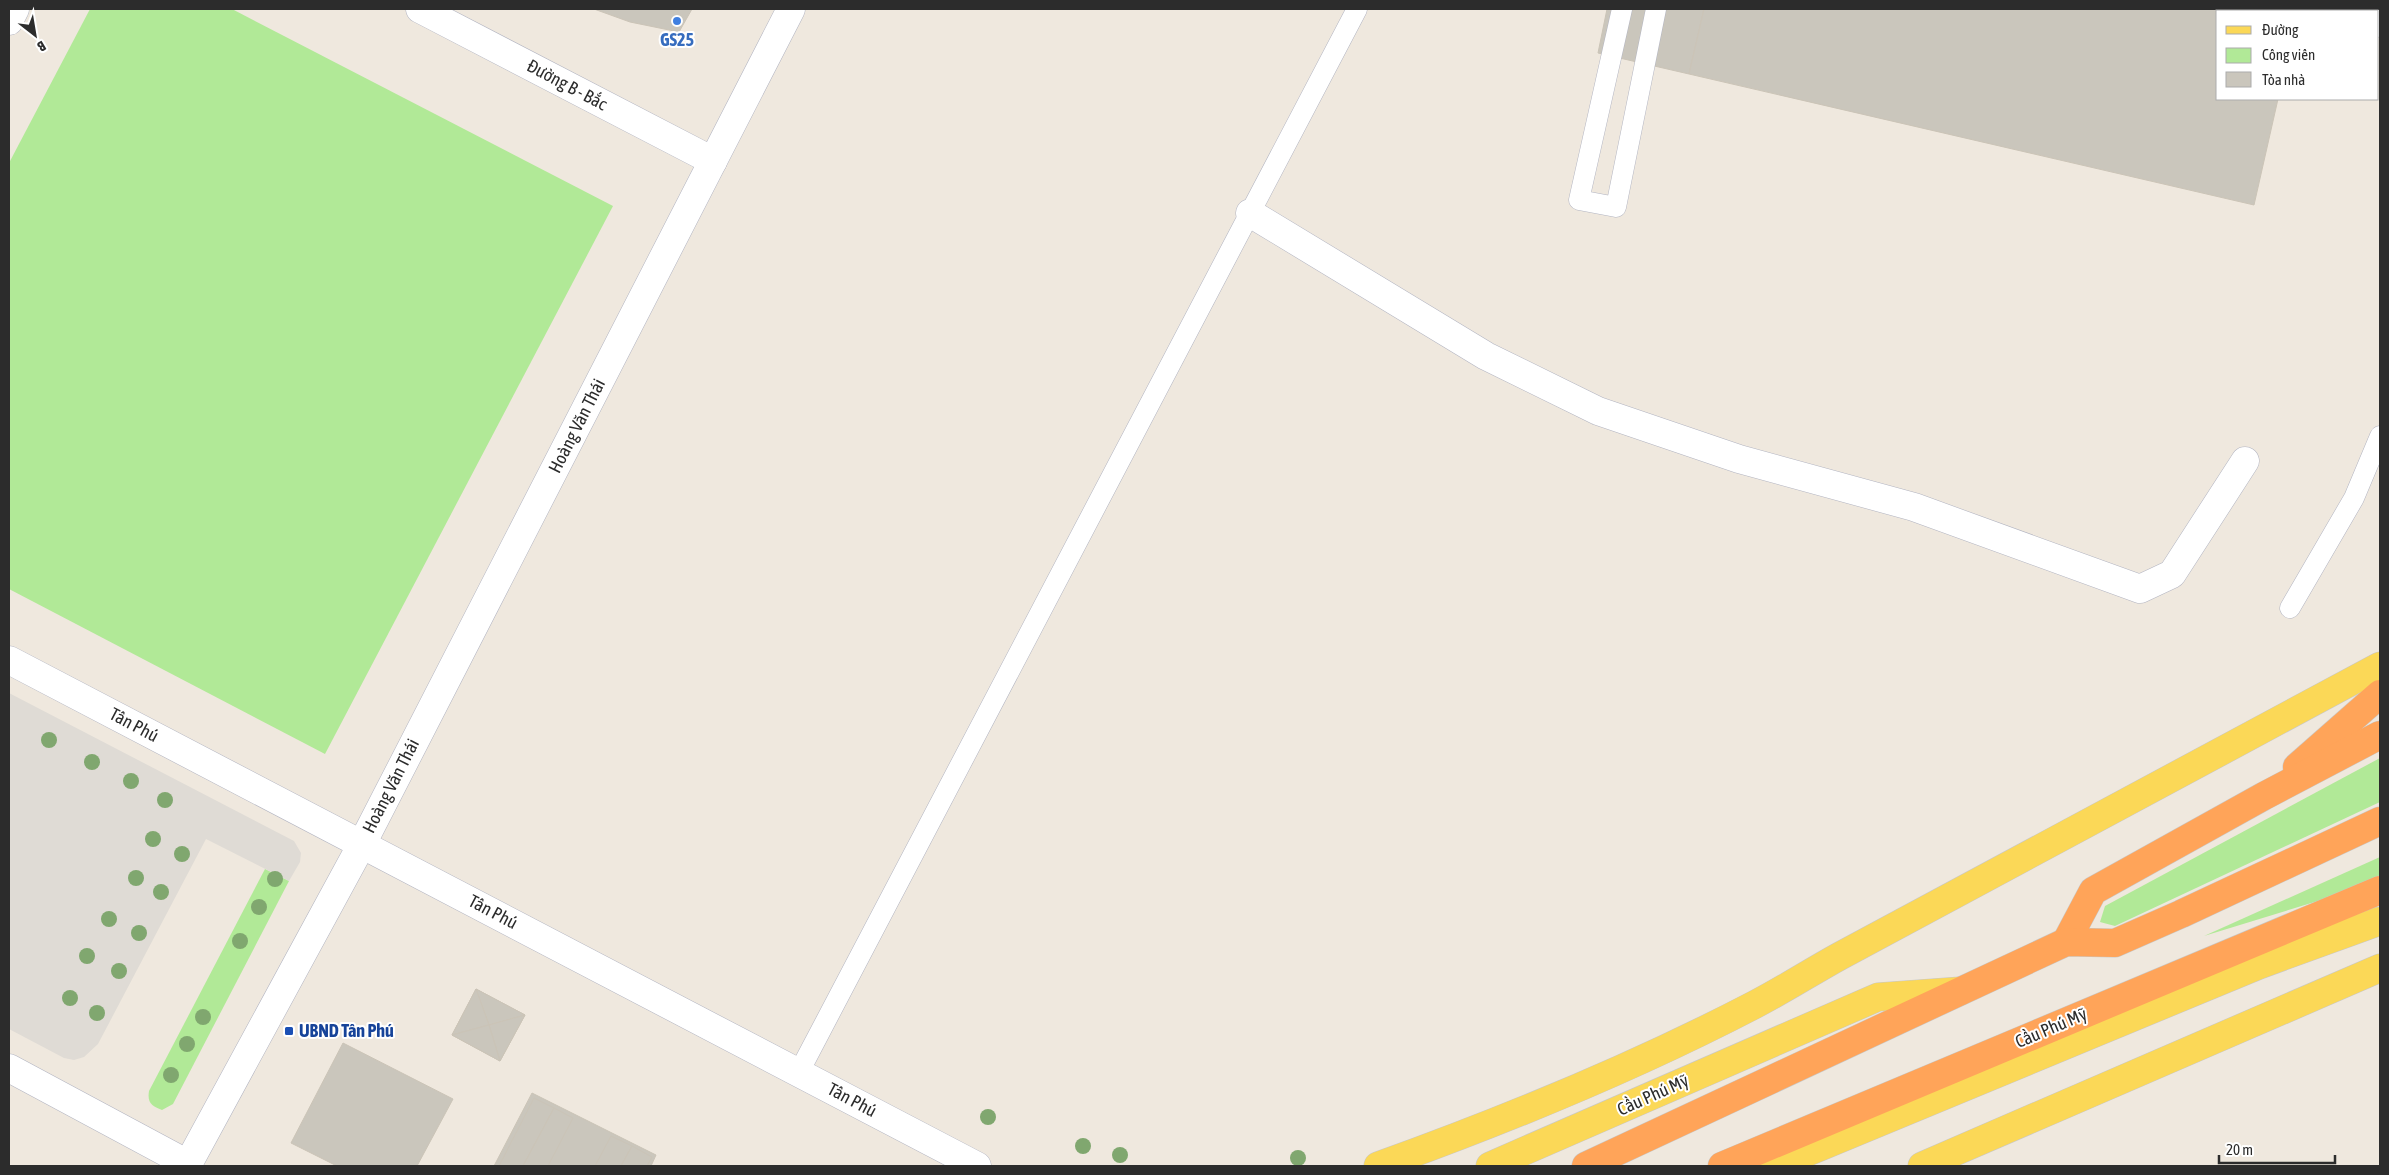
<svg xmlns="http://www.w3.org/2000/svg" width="2389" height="1175" font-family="'Asap Condensed',sans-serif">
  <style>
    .green { fill: #b1e997 }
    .plaza { fill: #dfdbd5 }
    .building { fill: #cac6bc; stroke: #cbc4b7 }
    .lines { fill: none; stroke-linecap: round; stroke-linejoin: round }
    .lane-casing { stroke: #b2b4c1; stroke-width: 21 }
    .street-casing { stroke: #b2b4c1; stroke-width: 29 }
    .secondary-casing { stroke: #b2b4c1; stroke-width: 29 }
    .primary-casing { stroke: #c8c8c8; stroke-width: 29 }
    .highway-casing { stroke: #c8c8c8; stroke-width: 29 }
    .lane { stroke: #fff; stroke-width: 20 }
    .street { stroke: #fff; stroke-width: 28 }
    .secondary { stroke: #fff; stroke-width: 28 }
    .primary { stroke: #fbd857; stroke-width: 28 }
    .highway { stroke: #ffa459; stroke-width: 28 }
    .tree { fill: #80a76f }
    .shop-dot { fill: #3f7fe0; stroke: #fff; stroke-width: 2 }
    .transit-dot { fill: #1a4fb4; stroke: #fff; stroke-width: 2 }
    .labels { text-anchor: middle; stroke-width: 4; stroke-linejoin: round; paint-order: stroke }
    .shop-label { font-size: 18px; font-weight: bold; fill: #366cbe; stroke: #fff }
    .street-label { font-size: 18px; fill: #2c2c2c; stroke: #fff }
    .transit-label { font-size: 18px; font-weight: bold; fill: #164399; stroke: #fff; text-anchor: start }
  </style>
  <rect width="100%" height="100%" fill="#efe8de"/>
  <g class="green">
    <polygon points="90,9 232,9 613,206 325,754 9,589 9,163"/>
    <polygon points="2380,758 2380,802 2115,926 2100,922 2105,906"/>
    <polygon points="2380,857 2380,882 2204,936"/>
    <path d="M 265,869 L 289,881 L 173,1104 L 162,1110 C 152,1106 147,1103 149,1091 Z"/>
  </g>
  <polygon class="plaza" points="9,693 294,841 301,853 300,862 289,881 206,839 98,1044 84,1057 74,1060 64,1058 9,1029"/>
  <g class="building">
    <polygon points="594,9 692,9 679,32 630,22"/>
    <polygon points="1607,9 1704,9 1689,74 1598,53"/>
    <polygon points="1704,9 2299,9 2299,11 2218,11 2218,99 2278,99 2254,205 1689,74"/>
    <polygon points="476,989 525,1015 500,1061 452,1035"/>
    <polygon points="476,989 525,1015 489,1025"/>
    <polygon points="476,989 489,1025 452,1035"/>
    <polygon points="525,1015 500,1061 489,1025"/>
    <polygon points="489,1025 500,1061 452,1035"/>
    <polygon points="343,1043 453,1099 417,1166 337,1166 291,1143"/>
    <polygon points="532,1093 656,1155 651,1166 494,1166"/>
    <polygon points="534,1098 554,1108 523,1166 499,1166"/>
    <polygon points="554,1108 573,1118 548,1166 523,1166"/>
    <polygon points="611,1136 632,1146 621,1166 595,1166"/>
    <polygon points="632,1146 652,1157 647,1166 621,1166"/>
  </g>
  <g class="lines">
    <g class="lane-casing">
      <g id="lane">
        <polyline points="1622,9 1579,200 1616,207 1656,9"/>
        <polyline points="2374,11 2374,9"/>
        <polyline points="2378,26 2380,27"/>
        <polyline points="2290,608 2354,498 2380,436"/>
        <polyline points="799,1072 1357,9"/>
      </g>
    </g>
    <g class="street-casing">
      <g id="street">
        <polyline points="420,9 713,161"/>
        <polyline points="9,21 15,9"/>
        <polyline points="1250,213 1486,356 1598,411 1739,459 1914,507 2140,589 2172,574 2245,461"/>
        <polyline points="9,1068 188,1164"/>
        <polyline points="187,1166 362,844 791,9"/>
      </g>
    </g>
    <g class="secondary-casing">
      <polyline id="secondary" points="9,660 977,1166"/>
    </g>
    <g class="primary-casing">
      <g id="primary">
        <path d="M 1378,1166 C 1506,1120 1633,1068 1754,1005 C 1783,990 1811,972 1840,956 L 2380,666"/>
        <polyline points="1490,1166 1878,997 1960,991"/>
        <polyline points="1774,1166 2259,965 2380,921"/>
        <polyline points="1922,1166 2380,968"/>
      </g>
    </g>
    <g class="highway-casing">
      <g id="highway">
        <polyline points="2297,767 2380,694"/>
        <polyline points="2066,942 2093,891 2264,796 2380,735"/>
        <polyline points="1586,1166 2066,942 2115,943 2181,914 2380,821"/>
        <polyline points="1722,1166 2380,890"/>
      </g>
    </g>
    <use href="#lane" class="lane"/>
    <use href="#street" class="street"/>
    <use href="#secondary" class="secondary"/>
    <use href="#primary" class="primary"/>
    <use href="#highway" class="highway"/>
  </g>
  <g class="tree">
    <circle cx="49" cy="740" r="8"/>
    <circle cx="92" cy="762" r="8"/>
    <circle cx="131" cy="781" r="8"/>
    <circle cx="165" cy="800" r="8"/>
    <circle cx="153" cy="839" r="8"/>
    <circle cx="182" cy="854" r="8"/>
    <circle cx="136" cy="878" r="8"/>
    <circle cx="275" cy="879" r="8"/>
    <circle cx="161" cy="892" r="8"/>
    <circle cx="259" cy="907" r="8"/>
    <circle cx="109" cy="919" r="8"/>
    <circle cx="139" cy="933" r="8"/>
    <circle cx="240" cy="941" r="8"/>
    <circle cx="87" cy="956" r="8"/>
    <circle cx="119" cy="971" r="8"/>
    <circle cx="70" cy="998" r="8"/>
    <circle cx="97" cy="1013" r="8"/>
    <circle cx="203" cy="1017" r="8"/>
    <circle cx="187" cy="1044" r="8"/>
    <circle cx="171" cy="1075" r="8"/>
    <circle cx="988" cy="1117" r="8"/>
    <circle cx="1083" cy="1146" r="8"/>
    <circle cx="1120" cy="1155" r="8"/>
    <circle cx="1298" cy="1158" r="8"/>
  </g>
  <circle class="shop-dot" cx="677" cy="21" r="5"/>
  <rect class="transit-dot" x="284" y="1026" width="10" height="10" rx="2.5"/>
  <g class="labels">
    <g class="shop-label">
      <text x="677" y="46">GS25</text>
    </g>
    <g class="street-label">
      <text transform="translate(567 85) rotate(28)" y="6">Đường B - Bắc</text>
      <text transform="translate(577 426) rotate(-63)" y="6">Hoàng Văn Thái</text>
      <text transform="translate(134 725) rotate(28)" y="6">Tân Phú</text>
      <text transform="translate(391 786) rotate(-63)" y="6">Hoàng Văn Thái</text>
      <text transform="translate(493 912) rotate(28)" y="6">Tân Phú</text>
      <text transform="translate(2051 1028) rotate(-23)" y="6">Cầu Phú Mỹ</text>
      <text transform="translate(1653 1095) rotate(-24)" y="6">Cầu Phú Mỹ</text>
      <text transform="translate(852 1100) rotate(28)" y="6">Tân Phú</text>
    </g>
    <g class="transit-label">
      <text x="299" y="1037">UBND Tân Phú</text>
    </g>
  </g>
  <rect width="2389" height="1175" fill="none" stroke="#2c2c2c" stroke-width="20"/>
  <rect x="2216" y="10" width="162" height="90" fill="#ffffff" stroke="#ababab"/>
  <rect x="2226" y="26" width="25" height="8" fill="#fbd857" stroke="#ababab"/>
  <text x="2262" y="35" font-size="15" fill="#2c2c2c">Đường</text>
  <rect x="2226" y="48" width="25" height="15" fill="#b1e997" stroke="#ababab"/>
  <text x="2262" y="60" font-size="15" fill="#2c2c2c">Công viên</text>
  <rect x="2226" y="72" width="25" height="15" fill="#cac6bc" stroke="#ababab"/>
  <text x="2262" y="85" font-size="15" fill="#2c2c2c">Tòa nhà</text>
  <g transform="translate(35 35) rotate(149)" stroke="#ffffff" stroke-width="4" paint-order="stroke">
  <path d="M0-4L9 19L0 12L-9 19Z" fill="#2c2c2c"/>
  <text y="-8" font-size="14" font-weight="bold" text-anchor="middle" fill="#2c2c2c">B</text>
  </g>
  <path d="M2219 1155v8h116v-8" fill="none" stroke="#2c2c2c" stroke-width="2.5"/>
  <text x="2226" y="1155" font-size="15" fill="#2c2c2c" stroke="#ffffff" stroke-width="4" paint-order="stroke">20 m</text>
</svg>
